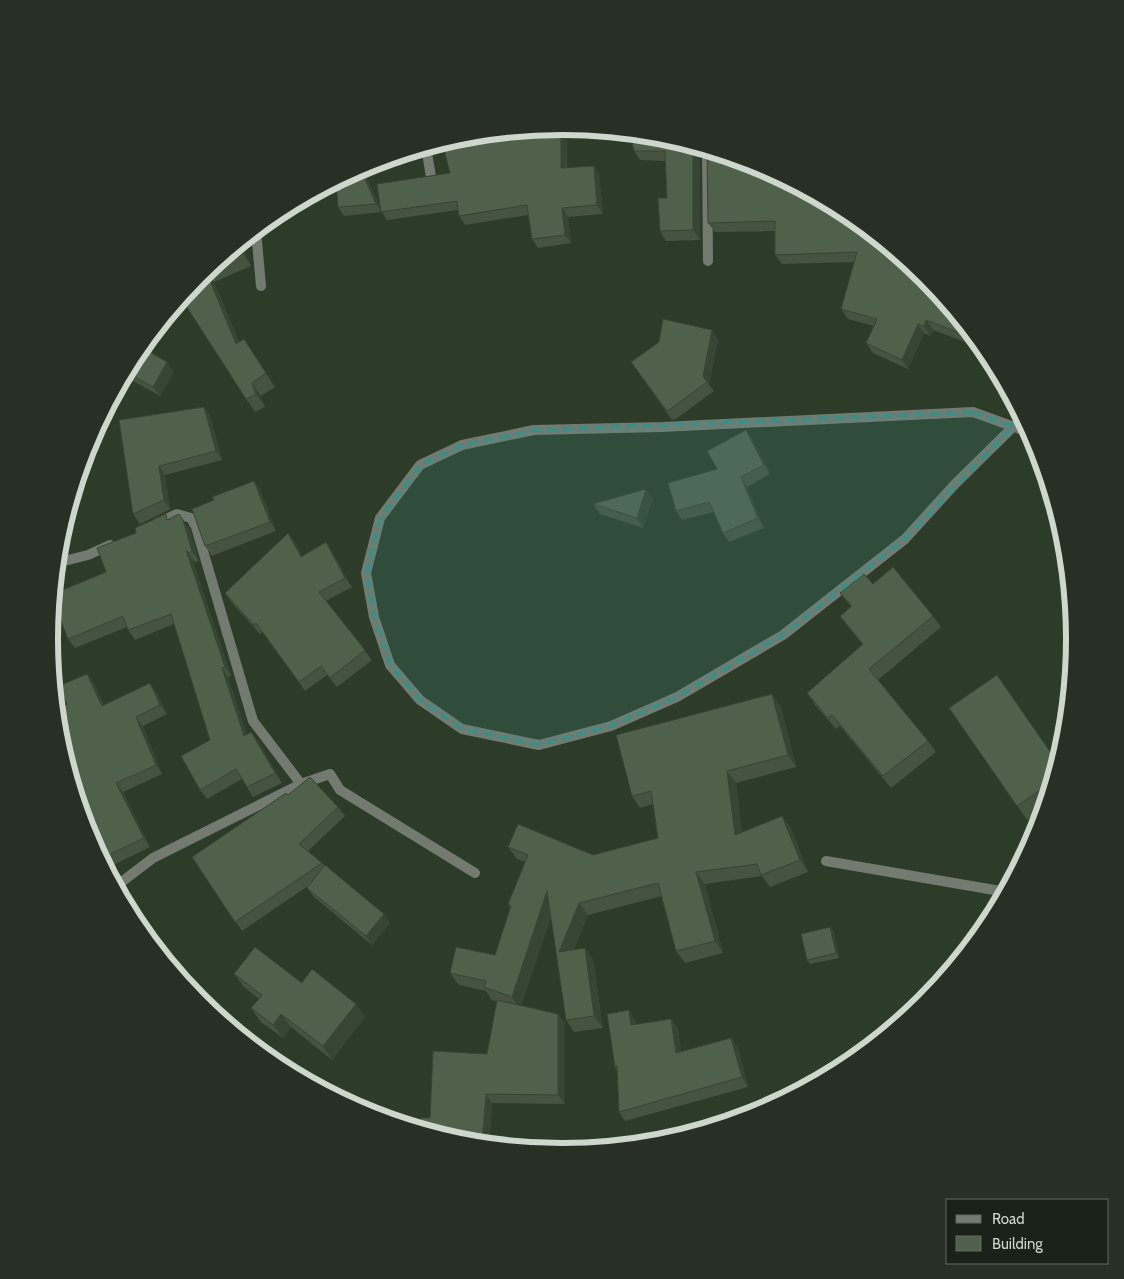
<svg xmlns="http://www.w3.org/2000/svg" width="1124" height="1279" font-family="Cabin,sans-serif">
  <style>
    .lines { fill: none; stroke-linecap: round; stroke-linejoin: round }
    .street { stroke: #737b71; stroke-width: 10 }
    .wall { fill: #455340 }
    .shaded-wall { fill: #384434 }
    .building { fill: #50614b; stroke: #384434 }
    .marked { fill: #3f8e85; fill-opacity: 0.2; stroke: #3f8e85; stroke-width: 4; stroke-dasharray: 10 6; stroke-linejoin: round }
    .rim { fill: none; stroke: #ced7cb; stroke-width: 6 }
  </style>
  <rect width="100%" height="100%" fill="#2c3c28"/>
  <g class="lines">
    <g class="street">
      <polyline points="426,147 431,177"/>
      <polyline points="707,150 708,261"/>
      <polyline points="256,230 261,286"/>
      <polyline points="1014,426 955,484 905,539 783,635 677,697 611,726 539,745 462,729 420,700 390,665 374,617 366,573 380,518 420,465 462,445 534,430 662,427 973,412 1031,433"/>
      <polyline points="157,523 177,514 191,518 196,527 253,721 301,784"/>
      <polyline points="56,563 88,555 110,545"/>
      <polyline points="826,861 1006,892"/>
      <polyline points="115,887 153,858 301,784 330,774 340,790 475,873"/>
    </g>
  </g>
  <g class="wall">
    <polygon points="567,133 567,168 594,166 599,174 603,214 568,217 571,243 538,248 532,239 528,215 465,225 459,216 458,210 387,220 382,212 344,216 338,207 336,185 314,195 313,193 362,167 381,209 450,173"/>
    <polygon points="700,150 700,240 666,241 660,231 667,198 666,161 640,160 634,151"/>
    <polygon points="707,150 925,277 984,349 933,330 930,336 924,333 908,369 873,353 866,343 874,326 848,319 841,309 854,262 782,264 775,255 775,231 715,232 708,223"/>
    <polygon points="241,242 251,266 214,282 239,342 244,339 275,387 261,396 265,407 255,412 246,399 199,276"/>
    <polygon points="718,339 709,385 714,391 676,419 672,420 631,362"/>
    <polygon points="135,354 167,362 174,372 160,396 124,376"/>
    <polygon points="204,407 210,416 222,460 165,475 170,509 140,524 133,514 119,420"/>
    <polygon points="752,439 770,474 747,487 764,528 729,542 723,533 714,512 682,520 676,511 717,469"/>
    <polygon points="1046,475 1054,502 1047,500 1041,491"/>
    <polygon points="254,481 260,490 276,531 212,556 205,546 214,500"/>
    <polygon points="653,499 643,528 600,514 593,504"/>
    <polygon points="169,519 186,524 190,530 199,561 195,562 192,559 231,676 228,677 247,735 251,732 258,741 282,783 253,797 242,779 207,799 200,790 210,740 174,624 135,640 128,630 127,627 75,648 68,639 106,572 136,533"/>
    <polygon points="295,542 302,556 326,542 332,552 352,587 326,601 372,660 337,687 327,675 305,691 262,632 260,634 231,602 225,593"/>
    <polygon points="873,584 933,616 941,627 878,680 928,741 936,752 891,788 840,726 836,729 815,705 807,693 863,645 848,627 840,616 851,607 840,593"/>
    <polygon points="87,674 94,683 104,705 156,692 167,714 143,726 162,774 123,792 150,847 105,869 88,836 67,705"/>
    <polygon points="772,694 781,707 796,767 736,783 742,832 782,816 791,828 808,872 770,887 762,876 705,884 723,953 685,963 676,951 662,896 588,915 574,949 585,948 593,960 603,1028 574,1032 566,1020 551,917 521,1006 565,1023 565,1104 492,1103 489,1146 462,1143 430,1118 487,1054 497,1001 492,1000 486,991 459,985 450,973 495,955 510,908 508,904 525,862 517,859 508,847 593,855 658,838 653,804 640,808 632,796"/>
    <polygon points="949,708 1058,763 1045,807 1027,820"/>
    <polygon points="288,795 338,807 345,816 308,851 322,863 324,865 384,914 390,923 372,945 314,897 307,888 308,886 242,931 192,857"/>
    <polygon points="830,927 834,932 839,958 810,964 807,960"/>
    <polygon points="234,974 302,983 356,1004 365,1017 332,1060 291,1027 283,1038 261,1022 251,1008 259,999 244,987"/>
    <polygon points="671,1019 678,1029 681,1052 731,1038 738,1048 748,1087 625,1121 619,1112 617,1071 615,1067 635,1020 636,1024"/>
  </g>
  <g class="shaded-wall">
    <polygon points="561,126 563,126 567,133 566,177 561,168"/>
    <polygon points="693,146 701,148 700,150 700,240 693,230"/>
    <polygon points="594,166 599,174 603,214 597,205"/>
    <polygon points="362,167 382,212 376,204 360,168"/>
    <polygon points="562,208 568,217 571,243 565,235"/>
    <polygon points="241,242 251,266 242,253 238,245"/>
    <polygon points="206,271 214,282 245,357 236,344"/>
    <polygon points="926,320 933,330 930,336 924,326"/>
    <polygon points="918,324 924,333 908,369 902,360"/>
    <polygon points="712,330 718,339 709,385 703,376"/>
    <polygon points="244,339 253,352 275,387 266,373"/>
    <polygon points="167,362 174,372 160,396 153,387"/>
    <polygon points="252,383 261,396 265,407 256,394"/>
    <polygon points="204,407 210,416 222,460 216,451"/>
    <polygon points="746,430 752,439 770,474 764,465"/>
    <polygon points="159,466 165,475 170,509 164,500"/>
    <polygon points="741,477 747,487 764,528 758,518"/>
    <polygon points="254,481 260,490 276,531 270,522"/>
    <polygon points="646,489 653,499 643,528 637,518"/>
    <polygon points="179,514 190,530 199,561 192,551"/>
    <polygon points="288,533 295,542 307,566 301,557"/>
    <polygon points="326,542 332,552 352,587 345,578"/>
    <polygon points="186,550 192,559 231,676 225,667"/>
    <polygon points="222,668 228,677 251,745 244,736"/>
    <polygon points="87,674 94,683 108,715 102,706"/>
    <polygon points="150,683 156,692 167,714 160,705"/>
    <polygon points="772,694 781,707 796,767 788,755"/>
    <polygon points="136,717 143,726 162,774 156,765"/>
    <polygon points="251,732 258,741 282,783 275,773"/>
    <polygon points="727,771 736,783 744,847 735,835"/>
    <polygon points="116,783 123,792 150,847 144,838"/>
    <polygon points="782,816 791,828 808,872 800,860"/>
    <polygon points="696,872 705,884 723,953 715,941"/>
    <polygon points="547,891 556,903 520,1009 512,997"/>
    <polygon points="579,903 588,915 568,964 559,952"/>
    <polygon points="384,914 390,923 372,945 366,936"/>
    <polygon points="830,927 834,932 839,958 836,953"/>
    <polygon points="585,948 593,960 603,1028 594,1016"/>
    <polygon points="356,1004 365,1017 332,1060 323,1046"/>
    <polygon points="629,1010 635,1020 637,1034 631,1025"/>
    <polygon points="281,1014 291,1027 283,1038 273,1025"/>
    <polygon points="558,1014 565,1023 565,1104 558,1095"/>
    <polygon points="671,1019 678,1029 683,1063 676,1053"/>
    <polygon points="731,1038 738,1048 748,1087 742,1077"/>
    <polygon points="486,1094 492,1103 489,1146 482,1145"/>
  </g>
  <g class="building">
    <polygon points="561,126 561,168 594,166 597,205 562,208 565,235 532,239 527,205 459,216 457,201 381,212 377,184 450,173 442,142 462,136"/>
    <polygon points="630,133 662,136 693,146 693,230 660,231 658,198 667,198 665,151 634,151"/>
    <polygon points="707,150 759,165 847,213 925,277 976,339 926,320 924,326 918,324 902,360 866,343 877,319 841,309 857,252 775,255 775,221 708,223"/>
    <polygon points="360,168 376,204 338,207 336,181"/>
    <polygon points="238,245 242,253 212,266"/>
    <polygon points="206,271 236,344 244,339 266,373 252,383 256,394 246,399 181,298 199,276"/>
    <polygon points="663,319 712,330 703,376 707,382 669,410 666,410 631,362 659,342"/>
    <polygon points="141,347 167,362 153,387 126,372 135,354"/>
    <polygon points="204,407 216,451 159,466 164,500 133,514 119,420"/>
    <polygon points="746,430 764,465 741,477 758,518 723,533 709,502 676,511 668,483 717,469 707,451"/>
    <polygon points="1046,475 1052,494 1041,491"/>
    <polygon points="254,481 270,522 205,546 192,509 214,500 212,497"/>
    <polygon points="646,489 637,518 593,504"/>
    <polygon points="166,514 167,520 179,514 183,520 192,551 189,553 186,550 225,667 222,668 244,736 251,732 275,773 247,787 236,769 200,790 181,756 210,740 171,614 128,630 123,616 68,639 53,600 53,594 106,572 97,548 136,533 135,528"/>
    <polygon points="288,533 301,557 326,542 345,578 319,592 365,650 330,678 321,666 299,682 256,623 254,625 225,593"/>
    <polygon points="893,567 933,616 869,669 928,741 883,776 832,715 828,718 807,693 863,644 840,616 852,606 840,593 864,574 873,584"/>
    <polygon points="87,674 102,706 150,683 160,705 136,717 156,765 116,783 144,838 100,859 88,836 59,739 56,708 67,705 59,686"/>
    <polygon points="997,675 1058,763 1053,781 1017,806 949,708"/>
    <polygon points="772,694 788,755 727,771 735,835 782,816 800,860 761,875 757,864 696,872 715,941 676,951 658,883 579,903 559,952 585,948 594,1016 566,1020 547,891 512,997 484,987 486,981 450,973 456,947 495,955 511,906 508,904 528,855 508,847 518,824 593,855 658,838 651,791 632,796 616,735"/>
    <polygon points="310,777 338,807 299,844 322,863 235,922 192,857 286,793 288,795"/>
    <polygon points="325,865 384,914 366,936 307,888"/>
    <polygon points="830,927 836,953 807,960 801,934"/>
    <polygon points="255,947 302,983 312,969 356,1004 323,1046 281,1014 273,1025 251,1008 262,995 234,974"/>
    <polygon points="497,1000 558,1014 558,1095 486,1094 482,1145 462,1143 420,1130 421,1118 430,1118 433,1051 487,1054"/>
    <polygon points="629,1010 631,1025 671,1019 676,1053 731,1038 742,1077 619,1112 617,1066 615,1067 607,1014"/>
    <polygon points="840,1070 823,1079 823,1073"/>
  </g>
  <path class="marked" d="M 973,412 L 1014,426 L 905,539 L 783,635 L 677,697 L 611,726 L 539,745 L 462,729 L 420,700 L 390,665 L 374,617 L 366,573 L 380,518 L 420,465 L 462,445 L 534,430 Z"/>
  <path d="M0 0H1124V1279H0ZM58 639a504 504 0 1 1 1008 0a504 504 0 1 1-1008 0Z" fill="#283026" fill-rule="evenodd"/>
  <path class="rim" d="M58 639a504 504 0 1 1 1008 0a504 504 0 1 1-1008 0Z"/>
  <rect x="946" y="1199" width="162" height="65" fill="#1a2118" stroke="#626a60"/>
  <rect x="956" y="1215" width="25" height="8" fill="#737b71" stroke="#626a60"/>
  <text x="992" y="1224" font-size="15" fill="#ced7cb">Road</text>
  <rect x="956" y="1236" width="25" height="15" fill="#50614b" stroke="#626a60"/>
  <text x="992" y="1249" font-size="15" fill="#ced7cb">Building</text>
</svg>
